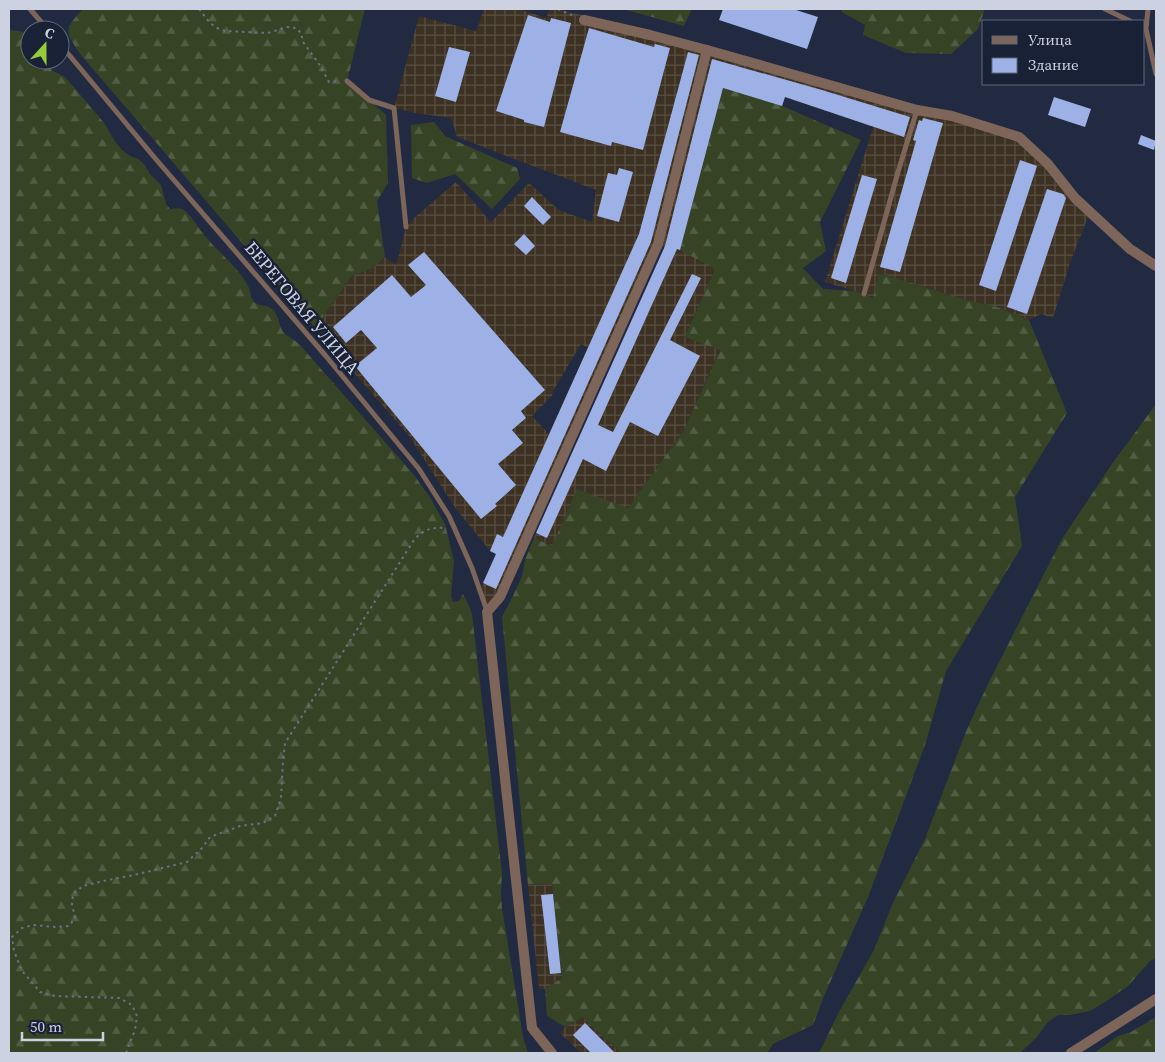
<svg xmlns="http://www.w3.org/2000/svg" width="1165" height="1062" font-family="'Source Serif 4',serif">
  <style>
    .industrial { fill: url(#industrial-grid); fill-rule: evenodd }
    .forest { fill: url(#forest-firs) }
    .building { fill: #9db1e6 }
    .lines { fill: none; stroke-linecap: round; stroke-linejoin: round }
    .path { stroke: #697083; stroke-width: 2; stroke-dasharray: 2.5 4; stroke-linecap: butt }
    .service { stroke: #7d6659; stroke-width: 5 }
    .minor { stroke: #7d6659; stroke-width: 10 }
    .tertiary { stroke: #7d6659; stroke-width: 10 }
    .labels { text-anchor: middle; stroke-width: 5; stroke-linejoin: round; paint-order: stroke }
    .street-label { font-size: 18px; fill: #ccd2e1; stroke: #192136 }
  </style>
  <defs>
    <pattern id="industrial-grid" width="8" height="8" patternUnits="userSpaceOnUse" patternTransform="scale(1.25)"><rect width="8" height="8" fill="#3c3122"/><path d="M0 4h8M4 0v8" fill="none" stroke="#574e42"/></pattern>
    <pattern id="forest-firs" width="22" height="20" patternUnits="userSpaceOnUse" patternTransform="scale(1.25)"><rect width="22" height="20" fill="#364425"/><path d="M5 1l3.5 6h-7zM16 11l3.5 6h-7z" fill="#525e44"/></pattern>
  </defs>
  <rect width="100%" height="100%" fill="#222a41"/>
  <g class="industrial">
    <path d="M 484,9 L 519,9 L 546,18 L 550,9 L 556,9 L 651,31 L 1019,137 L 1090,212 L 1070,263 L 1053,318 L 1041,314 L 1029,320 L 1000,308 L 963,299 L 879,273 L 874,298 L 855,291 L 825,282 L 873,127 L 785,97 L 782,106 L 723,88 L 715,269 L 685,337 L 720,349 L 684,430 L 628,508 L 552,546 L 534,538 L 664,249 L 664,246 L 658,244 L 500,597 L 487,612 L 480,591 L 496,554 L 490,551 L 456,509 L 409,436 L 315,328 L 352,276 L 373,268 L 385,257 L 396,265 L 406,227 L 415,217 L 456,182 L 491,222 L 529,183 L 559,210 L 592,222 L 596,190 L 457,137 L 451,118 L 415,113 L 394,108 L 419,16 L 476,31 ZM 581,344 L 588,348 L 549,434 L 532,416 L 552,396 L 553,391 Z"/>
    <polygon points="552,884 562,978 545,989 539,989 528,885"/>
    <polygon points="582,1017 621,1053 581,1053 560,1033 565,1027"/>
  </g>
  <g class="forest">
    <path d="M 83,9 L 365,9 L 347,81 L 386,115 L 388,183 L 377,201 L 385,257 L 373,268 L 352,276 L 315,328 L 81,55 C 65,32 63,30 83,9 Z"/>
    <polygon points="623,9 692,9 684,26"/>
    <polygon points="842,9 985,9 978,29 951,54 906,53 863,35 865,25 842,12"/>
    <path d="M 9,30 L 18,31 L 30,35 L 30,60 L 44,60 L 47,66 L 53,71 L 65,77 L 105,124 L 114,140 L 121,149 L 130,156 L 138,159 L 144,164 L 150,174 L 161,185 L 166,204 L 170,209 C 173,209 179,208 182,209 C 189,212 197,226 202,232 C 215,250 239,267 249,288 C 251,292 250,298 254,302 C 259,306 267,305 272,309 C 280,316 278,326 284,333 C 287,336 295,340 299,344 L 414,475 L 431,499 L 445,524 L 454,561 L 451,596 L 453,602 L 459,601 L 463,594 L 469,606 L 472,614 L 502,873 L 501,894 L 502,908 L 523,1037 L 528,1053 L 9,1053 Z"/>
    <polygon points="723,88 782,106 861,140 820,222 826,251 803,268 823,289 855,291 873,298 879,273 963,299 1000,308 1029,320 1067,413 1015,497 1022,546 946,671 925,745 868,897 824,996 813,1025 773,1044 767,1053 621,1053 582,1017 565,1027 547,1016 545,989 562,978 552,884 528,885 502,617 513,596 522,576 525,560 534,538 552,546 577,489 628,508 684,430 720,350 685,337 715,269 680,250"/>
    <polygon points="434,122 445,136 517,168 520,179 492,209 455,174 427,183 412,178 411,125"/>
    <polygon points="1156,404 1156,958 1150,961 1128,986 1105,1002 1090,1011 1070,1015 1058,1015 1047,1023 1037,1037 1020,1053 819,1053 839,1012 874,950 892,905 925,839 967,729 987,686 1048,566 1062,539 1112,464"/>
    <polygon points="1156,1017 1156,1053 1094,1053 1118,1036 1131,1032"/>
  </g>
  <g class="building">
    <polygon points="723,9 793,9 818,17 807,49 719,20"/>
    <polygon points="528,15 550,22 551,18 571,23 544,127 524,122 524,120 496,111"/>
    <polygon points="589,28 654,47 655,44 670,48 643,150 612,142 611,146 560,132"/>
    <polygon points="449,47 470,52 456,102 435,96"/>
    <polygon points="688,52 699,55 651,242 496,589 483,583 496,554 490,551 497,534 503,537 639,234"/>
    <polygon points="712,59 822,90 910,117 904,137 785,97 782,106 723,88 680,250 677,249 598,425 613,432 692,274 701,278 670,340 700,356 658,436 630,422 606,471 583,459 547,538 536,533 665,246"/>
    <polygon points="1054,97 1091,109 1085,127 1048,115"/>
    <polygon points="923,118 943,123 900,272 880,267 916,141 913,140 919,120 922,121"/>
    <polygon points="1141,135 1156,141 1154,150 1138,144"/>
    <polygon points="1020,160 1037,166 996,291 979,285"/>
    <polygon points="619,168 633,172 619,222 597,216 608,173 617,175"/>
    <polygon points="862,175 877,179 846,283 831,278"/>
    <polygon points="1047,189 1063,194 1066,198 1027,314 1007,307"/>
    <polygon points="532,197 551,217 543,225 524,206"/>
    <polygon points="524,234 535,246 526,255 514,244"/>
    <polygon points="424,252 545,390 521,411 526,418 512,430 523,443 498,464 516,485 495,504 497,506 481,519 355,366 377,348 361,330 346,343 333,327 392,275 411,297 426,285 408,265"/>
    <polygon points="553,894 561,973 550,974 541,895"/>
    <polygon points="585,1023 615,1053 591,1053 573,1035"/>
  </g>
  <g class="lines">
    <g class="path">
      <polyline points="199,9 210,23 217,28 225,31 268,33 287,27 296,28 301,33 303,42 319,64 329,82 339,81"/>
      <polyline points="558,9 574,16"/>
      <path d="M 126,1053 L 135,1030 L 137,1016 L 132,1005 L 119,998 L 55,996 L 40,992 L 22,971 L 14,951 L 12,937 L 22,928 L 33,925 L 55,927 L 69,926 L 75,918 L 72,904 L 73,894 L 83,886 L 103,881 L 134,875 L 187,862 L 202,848 L 210,837 L 240,826 L 263,823 L 275,816 L 281,798 L 283,761 L 285,743 L 414,540 C 424,529 432,527 446,528"/>
    </g>
    <g class="service">
      <polyline points="30,9 48,30"/>
      <polyline points="1105,9 1130,21"/>
      <polyline points="1148,9 1146,29 1156,74"/>
      <polyline points="60,44 154,157 325,355 419,469 449,516 472,568 487,611"/>
      <polyline points="347,81 369,100 394,108 406,227"/>
      <polyline points="864,294 898,172 917,110"/>
    </g>
    <g class="minor">
      <polyline points="707,50 917,110 952,116 1019,137 1048,164 1075,198 1090,212 1130,249 1156,266"/>
      <polyline points="552,1053 532,1028 487,612 500,597 658,244 707,50 650,35 584,20"/>
    </g>
    <polyline class="tertiary" points="1071,1053 1156,999"/>
  </g>
  <g class="labels">
    <g class="street-label">
      <text transform="translate(302 308) rotate(50)" y="6">БЕРЕГОВАЯ УЛИЦА</text>
    </g>
  </g>
  <rect width="1165" height="1062" fill="none" stroke="#ccd2e1" stroke-width="20"/>
  <rect x="982" y="20" width="162" height="65" fill="#192136" stroke="#61687a"/>
  <rect x="992" y="36" width="25" height="8" fill="#7d6659" stroke="#61687a"/>
  <text x="1028" y="45" font-size="15" fill="#ccd2e1">Улица</text>
  <rect x="992" y="58" width="25" height="15" fill="#9db1e6" stroke="#61687a"/>
  <text x="1028" y="70" font-size="15" fill="#ccd2e1">Здание</text>
  <g transform="translate(45 45) rotate(21)"><circle r="24" fill="#192136" stroke="#61687a"/>
  <path d="M0-4L9 19L0 12L-9 19Z" fill="#95cc3a"/>
  <text y="-8" font-size="14" font-weight="bold" text-anchor="middle" fill="#ccd2e1">С</text>
  </g>
  <path d="M22 1032v8h81v-8" fill="none" stroke="#ccd2e1" stroke-width="2.5"/>
  <text x="30" y="1032" font-size="15" fill="#ccd2e1" stroke="#192136" stroke-width="4" paint-order="stroke">50 m</text>
</svg>
